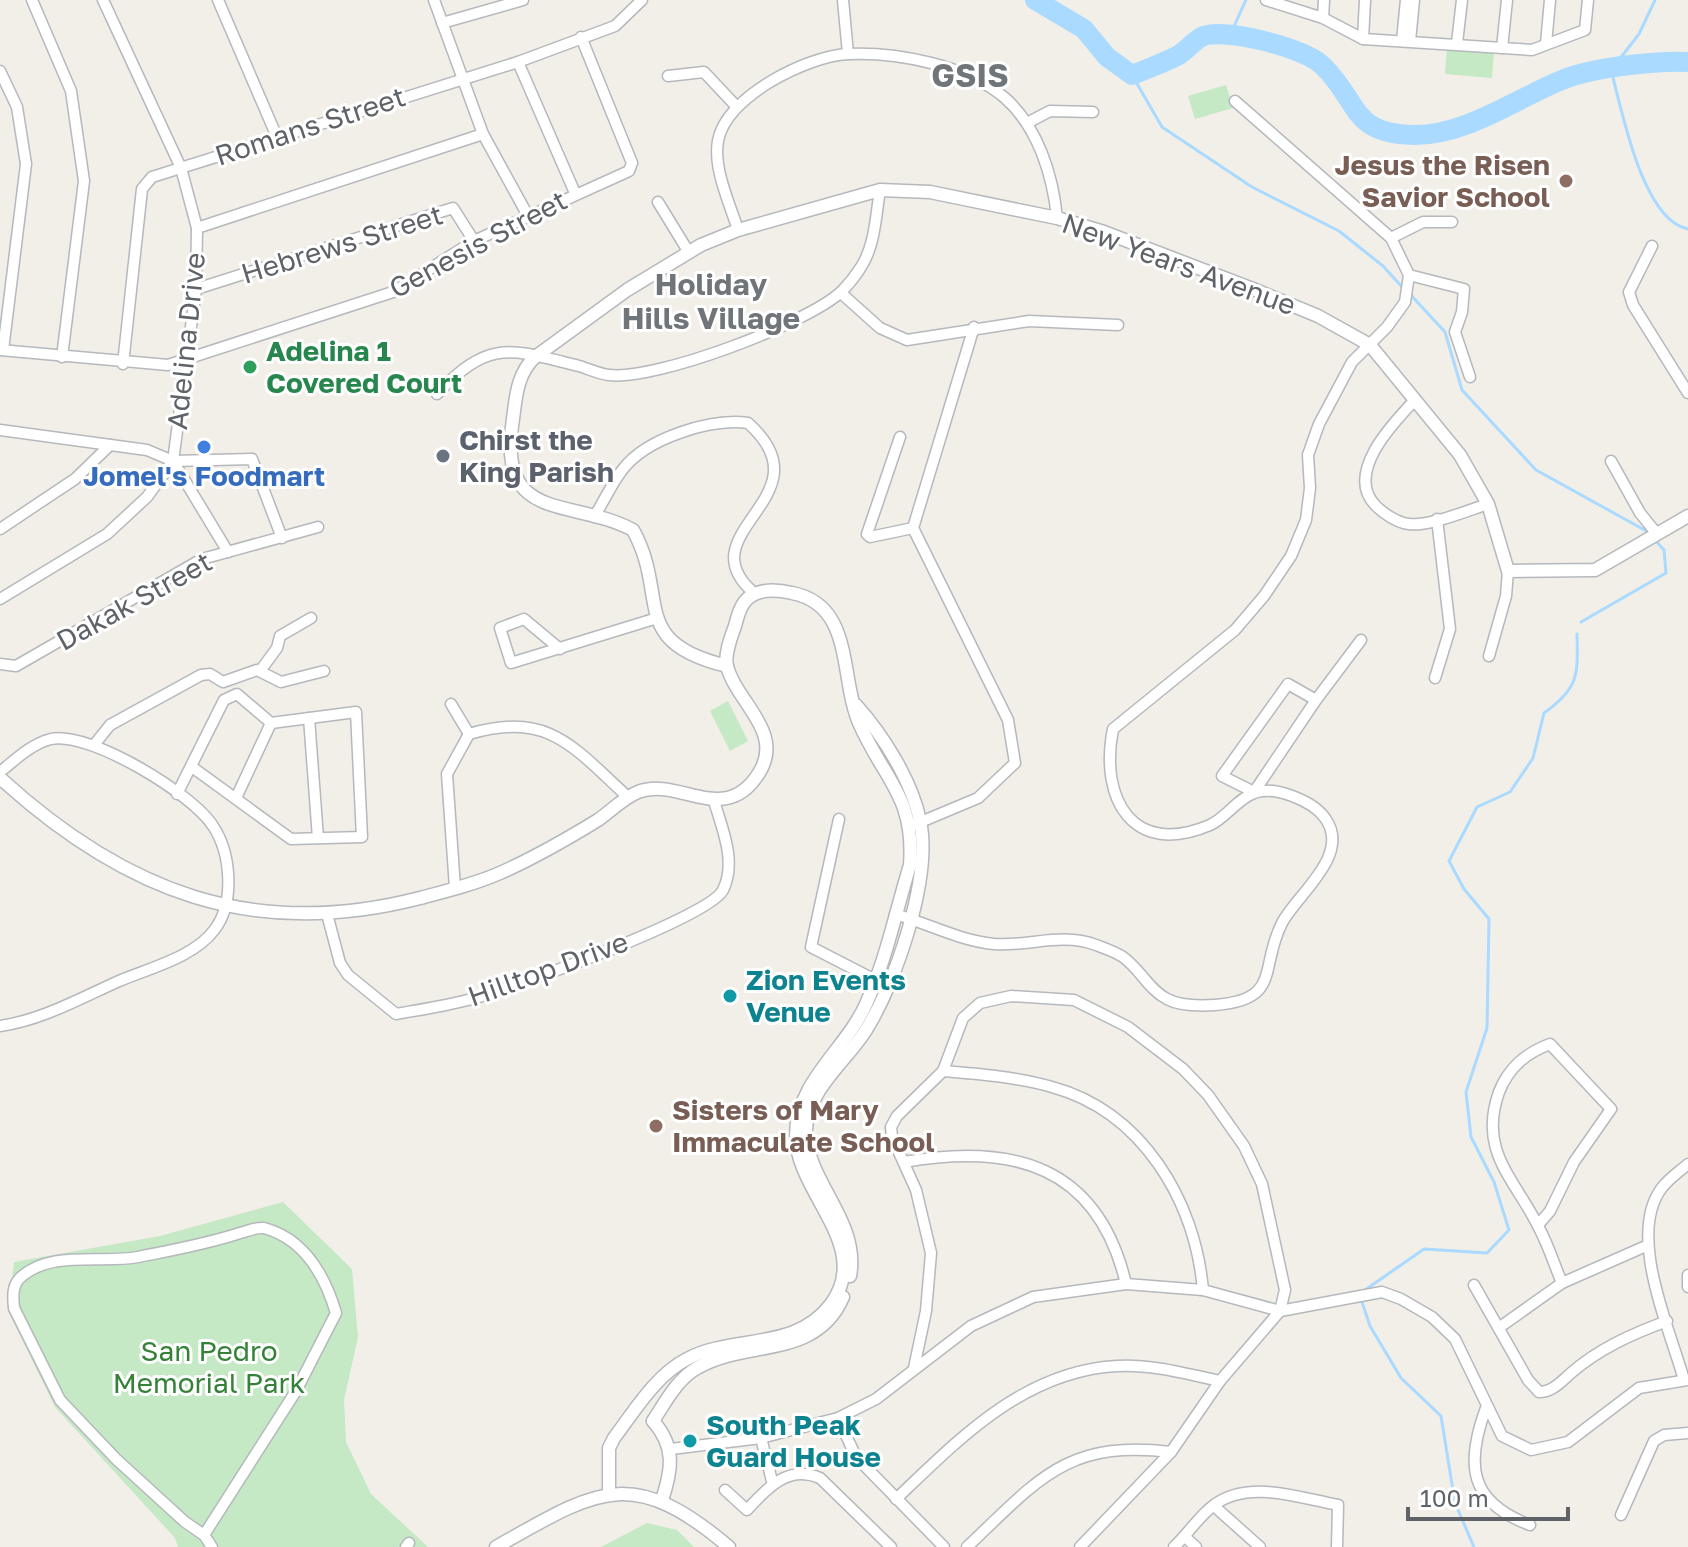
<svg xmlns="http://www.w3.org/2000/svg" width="1688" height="1547" font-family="'Golos Text',sans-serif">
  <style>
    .green { fill: #c5e8c5 }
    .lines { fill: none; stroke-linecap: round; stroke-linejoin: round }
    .stream { stroke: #aadaff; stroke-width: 3 }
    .river { stroke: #aadaff; stroke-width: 20 }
    .minor-casing { stroke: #b5b8bc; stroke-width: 13 }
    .tertiary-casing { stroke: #b5b8bc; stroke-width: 15 }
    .minor { stroke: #fff; stroke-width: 10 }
    .tertiary { stroke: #fff; stroke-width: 12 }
    .education-dot { fill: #8d6e63; stroke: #fff; stroke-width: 3 }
    .leisure-dot { fill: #2e9e5b; stroke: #fff; stroke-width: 3 }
    .shop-dot { fill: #3f7fe0; stroke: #fff; stroke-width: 3 }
    .worship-dot { fill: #6b7280; stroke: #fff; stroke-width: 3 }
    .culture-dot { fill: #0f9aa8; stroke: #fff; stroke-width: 3 }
    .labels { text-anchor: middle; stroke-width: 6; stroke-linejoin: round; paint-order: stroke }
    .street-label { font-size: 28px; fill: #5f6368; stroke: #fff }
    .education-label { font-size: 28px; font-weight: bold; fill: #785e54; stroke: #fff; text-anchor: end }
    .leisure-label { font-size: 28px; font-weight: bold; fill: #27864d; stroke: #fff; text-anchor: start }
    .worship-label { font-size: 28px; font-weight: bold; fill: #5b616d; stroke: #fff; text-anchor: start }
    .shop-label { font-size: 28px; font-weight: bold; fill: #366cbe; stroke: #fff }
    .culture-label { font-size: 28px; font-weight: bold; fill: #0d838f; stroke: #fff; text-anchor: start }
    .park-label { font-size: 28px; fill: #348238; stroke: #fff }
    .neighbourhood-label { font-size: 30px; font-weight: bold; fill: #70757a; stroke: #fff }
    .quarter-label { font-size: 32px; font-weight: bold; fill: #70757a; stroke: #fff }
  </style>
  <rect width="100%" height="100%" fill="#f1efe8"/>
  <g class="green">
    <polygon points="1447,48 1494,52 1492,78 1445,74"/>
    <polygon points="1226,85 1233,108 1195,119 1188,96"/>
    <polygon points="728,701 748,741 730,751 710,711"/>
    <polygon points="283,1202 352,1269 358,1337 344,1400 346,1442 371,1494 428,1547 178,1547 175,1538 55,1407 8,1311 14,1262 160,1236"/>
    <polygon points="647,1523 677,1530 694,1547 601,1547"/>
  </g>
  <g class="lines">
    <g class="stream">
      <polyline points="1042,0 1042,6"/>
      <path d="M 1655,0 L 1639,34 L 1611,70 C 1622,110 1642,220 1688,229"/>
      <polyline points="1230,35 1246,0"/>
      <polyline points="1132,75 1162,127 1252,187 1339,231 1383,266 1403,288"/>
      <polyline points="1409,293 1445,332 1462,390 1536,470 1650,533"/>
      <polyline points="1581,622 1666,573 1664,550 1654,539"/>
      <path d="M 1365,1290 L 1424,1249 L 1487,1253 L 1509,1230 L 1494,1182 L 1471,1137 L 1466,1092 L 1487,1028 L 1489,919 L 1464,889 L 1449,861 L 1477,807 L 1510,792 L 1533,758 L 1544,713 C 1579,688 1578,675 1577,634"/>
      <polyline points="1361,1299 1370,1326 1401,1378 1441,1416 1455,1503 1474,1547"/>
    </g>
    <path class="river" d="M 1035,0 L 1084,29 L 1107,57 L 1132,75 C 1147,69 1163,63 1177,56 C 1187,51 1196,37 1207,35 C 1232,30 1305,48 1323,66 C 1360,102 1350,134 1414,135 C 1467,135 1515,99 1562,80 C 1592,67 1655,61 1688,62"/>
    <g class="minor-casing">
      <g id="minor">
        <polyline points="32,0 71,91 84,181 62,357"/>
        <polyline points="218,0 277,137"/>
        <polyline points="434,0 483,134 527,214"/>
        <polyline points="843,0 848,54"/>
        <polyline points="1266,0 1323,18 1363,39 1532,50 1585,30 1588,0"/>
        <polyline points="1323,18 1324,0"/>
        <polyline points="442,23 523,0"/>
        <polyline points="1363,39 1365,0"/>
        <polyline points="1402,41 1406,0"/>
        <polyline points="1410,41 1414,0"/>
        <polyline points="1457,43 1462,0"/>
        <polyline points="1546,44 1550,0"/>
        <polyline points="1502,48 1507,0"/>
        <polyline points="518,62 575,193"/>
        <polyline points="0,71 17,107 26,164 3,350"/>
        <polyline points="668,76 704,72 736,106"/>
        <polyline points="1027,123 1050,111 1093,112"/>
        <polyline points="658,202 688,251"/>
        <polyline points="197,228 483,134"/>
        <path d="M 738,230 C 730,204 713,169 718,141 C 725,97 807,56 848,54 C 897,52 967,65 1005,98 C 1038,127 1053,176 1057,218"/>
        <polyline points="1391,238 1423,222 1452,222"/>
        <polyline points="1652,246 1629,292 1633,305 1688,393"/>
        <polyline points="1409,275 1464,289 1462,312 1455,332 1470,377"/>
        <polyline points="196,289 453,208 474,241"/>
        <polyline points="841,293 880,328 907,340 1029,321 1118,325"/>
        <polyline points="0,350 168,365 393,292 474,241 629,171 632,163 581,37"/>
        <polyline points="123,364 142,189 152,177 518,62 615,26 642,0"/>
        <path d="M 437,394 C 490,338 510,349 579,366 C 589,369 599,374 609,375 C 655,381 809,323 842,291 C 849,284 856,275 861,267 C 875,246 876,214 880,190"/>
        <path d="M 1415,400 C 1392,424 1344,474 1376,506 C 1384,514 1398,523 1409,524 C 1428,527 1469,510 1488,504"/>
        <polyline points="0,430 147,450 173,461 252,459 282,538"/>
        <polyline points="900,437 867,534 870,537 913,528"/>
        <polyline points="173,461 228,552"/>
        <polyline points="1611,461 1640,513 1657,534"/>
        <path d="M 594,517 C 604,501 612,483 623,469 C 647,438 711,418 748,423 C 831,497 683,532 754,593"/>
        <polyline points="0,529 75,479 110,445"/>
        <polyline points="0,599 107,534 147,497 173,461 196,289 197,228 181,168 103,0"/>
        <polyline points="560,649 524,619 500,628 511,663 654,619"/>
        <polyline points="1489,656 1506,596 1508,571"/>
        <polyline points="0,664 16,666 202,559 318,527"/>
        <polyline points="260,671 277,648 280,636 311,618"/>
        <polyline points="1435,678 1450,629 1437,519"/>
        <polyline points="1316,700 1288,684 1222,776 1254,792 1316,700 1361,640"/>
        <polyline points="451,704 469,734"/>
        <polyline points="309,718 318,838"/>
        <polyline points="94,745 110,725 201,675 210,674 223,682 257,670 281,682 324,671"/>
        <path d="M 0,772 C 15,760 31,744 51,739 C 90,731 193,794 213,826 C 231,853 235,902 215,929 C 195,957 150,968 119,981 C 81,998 42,1020 0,1026"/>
        <polyline points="177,794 224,700 237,694 271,723 356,712 362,837 291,839 192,767"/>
        <polyline points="236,798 271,723"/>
        <polyline points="839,819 811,947 881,983"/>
        <polyline points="916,824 978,798 1015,763 1008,720 913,528 974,327"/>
        <path d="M 455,888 L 447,774 L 469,734 C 549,711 572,746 628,797"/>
        <path d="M 327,914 L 340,963 L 348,975 L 396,1014 C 424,1009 452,1005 479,997 C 517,986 710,917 723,890 C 737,862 722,828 714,801"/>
        <path d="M 895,914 C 929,924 958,940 994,944 C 1028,947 1061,932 1096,945 C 1104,948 1116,952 1123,957 C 1140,969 1149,990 1167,999 C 1180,1006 1200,1006 1215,1005 C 1282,1000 1259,968 1282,923 C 1297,894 1352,855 1325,818 C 1313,801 1274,785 1254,793 C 1237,799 1226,818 1210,825 C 1133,858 1099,799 1113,729 L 1235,630 L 1264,596 L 1291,556 L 1306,520 L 1310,488 L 1308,455 L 1319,424 L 1352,362 L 1387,327 L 1405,302 L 1409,275 L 1391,238 L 1235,101"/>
        <path d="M 943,1071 C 980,1074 1017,1077 1052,1087 C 1143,1112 1195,1201 1203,1290"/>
        <path d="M 904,1162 C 1013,1143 1098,1165 1126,1284"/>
        <path d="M 1538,1225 L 1550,1211 L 1574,1162 L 1611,1109 L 1550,1044 C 1526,1053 1509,1067 1499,1092 C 1478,1151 1514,1178 1538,1226 C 1548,1244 1554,1264 1562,1283"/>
        <polyline points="1688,1275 1688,1287"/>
        <path d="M 1474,1285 L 1528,1380 L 1539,1392 C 1552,1392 1561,1382 1571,1373 C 1600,1348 1632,1334 1667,1321"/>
        <polyline points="1500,1327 1562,1283 1646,1246"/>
        <polyline points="914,1368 926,1311 931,1253 916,1190 892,1137 891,1127 897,1116 943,1071 963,1018 980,1003 1011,996 1074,1000 1128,1027 1183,1069 1208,1095 1244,1146 1262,1184 1285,1290 1280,1311 1220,1381 1171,1452 1080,1547"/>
        <path d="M 1684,1380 C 1670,1329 1627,1236 1661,1189 C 1668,1179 1679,1172 1688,1164"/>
        <path d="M 1486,1408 C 1465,1465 1469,1502 1530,1525"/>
        <polyline points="838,1418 856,1457 944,1547"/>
        <polyline points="761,1438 772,1481"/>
        <polyline points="671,1449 761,1438 838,1418 876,1399 971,1326 1033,1297 1126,1284 1203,1290 1280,1311 1382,1292 1401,1299 1432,1317 1455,1339 1502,1436 1531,1450 1568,1442 1639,1388 1688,1380"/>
        <path d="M 725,1490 L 747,1510 C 766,1489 788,1464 820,1478 L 891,1547"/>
        <path d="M 896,1499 C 959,1439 1024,1371 1117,1366 C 1152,1364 1187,1374 1220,1381"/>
        <polyline points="1214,1506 1260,1547"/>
        <polyline points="1621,1515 1654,1441 1664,1435 1688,1433"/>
        <path d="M 204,1535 L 296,1391 L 336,1313 C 325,1276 305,1239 264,1228 C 256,1227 248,1231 240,1233 C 207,1244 173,1250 138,1257 C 102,1264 49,1249 19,1279 C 12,1287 13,1298 14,1308 L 60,1400 L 116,1459 L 185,1522 L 204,1535 L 212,1547"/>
        <polyline points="1185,1537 1196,1547"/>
        <polyline points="406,1547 409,1543"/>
        <path d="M 967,1547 C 1037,1481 1066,1439 1171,1452"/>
        <path d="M 1174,1547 C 1188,1534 1199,1516 1214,1505 C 1249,1479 1299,1498 1338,1505 L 1337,1547"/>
      </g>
    </g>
    <g class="tertiary-casing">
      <g id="tertiary">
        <path d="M 727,666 C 627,642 670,597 633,530 C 571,497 496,525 513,419 C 516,396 517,374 535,357 L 627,290 L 701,245 L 738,230 L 880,190 L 930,192 L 1057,218 L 1104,232 L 1253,289 L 1318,316 L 1370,345 L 1460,455 L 1488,504 L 1508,571 L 1595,570 L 1688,516"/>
        <path d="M 0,778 C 125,892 253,941 420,898 C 447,891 475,884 500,873 C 534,858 567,839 598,820 C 611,811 623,798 638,792 C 679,776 725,828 759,773 C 785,732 736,702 727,666 C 724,655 731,637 735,626 C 738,615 741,602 751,596 C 762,589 779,590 792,593 C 855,605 839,679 860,725 C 885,781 915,797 910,865 C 896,911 886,960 866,1004 C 847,1048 796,1082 796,1135 C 795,1192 874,1246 831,1304 C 795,1352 734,1334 687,1359 C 656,1375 635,1410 614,1438 L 609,1448 L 609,1493"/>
        <path d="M 850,1276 C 860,1221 808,1184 806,1133 C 805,1091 846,1062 866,1030 C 896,982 932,877 920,821 C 912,781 883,735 856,705"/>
        <path d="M 653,1421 C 665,1403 677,1379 697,1368 C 746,1339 816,1360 843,1297"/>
        <path d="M 653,1421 C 676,1447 672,1470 662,1500"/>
        <path d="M 496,1547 C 597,1490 631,1464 729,1547"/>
      </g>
    </g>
    <use href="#minor" class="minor"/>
    <use href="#tertiary" class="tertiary"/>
  </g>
  <g class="education-dot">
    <circle cx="1566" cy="181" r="8"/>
    <circle cx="656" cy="1126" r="8"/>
  </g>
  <circle class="leisure-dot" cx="250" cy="367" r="8"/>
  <circle class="shop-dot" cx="204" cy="447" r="8"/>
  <circle class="worship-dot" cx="443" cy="456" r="8"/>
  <g class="culture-dot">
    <circle cx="730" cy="996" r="8"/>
    <circle cx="690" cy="1441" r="8"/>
  </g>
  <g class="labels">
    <g class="street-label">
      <text transform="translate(310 126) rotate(-18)" y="10">Romans Street</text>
      <text transform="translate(342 244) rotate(-17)" y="10">Hebrews Street</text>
      <text transform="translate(478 244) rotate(-28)" y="10">Genesis Street</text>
      <text transform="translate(1179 264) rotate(20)" y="10">New Years Avenue</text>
      <text transform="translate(186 341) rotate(-84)" y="10">Adelina Drive</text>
      <text transform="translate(134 601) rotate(-29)" y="10">Dakak Street</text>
      <text transform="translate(548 969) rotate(-20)" y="10">Hilltop Drive</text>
    </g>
    <g class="education-label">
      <text x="1550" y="175">Jesus the Risen<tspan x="1550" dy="32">Savior School</tspan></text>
      <text x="672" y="1120" text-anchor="start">Sisters of Mary<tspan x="672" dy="32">Immaculate School</tspan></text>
    </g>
    <g class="leisure-label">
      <text x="266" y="361">Adelina 1<tspan x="266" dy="32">Covered Court</tspan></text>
    </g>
    <g class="worship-label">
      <text x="459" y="450">Chirst the<tspan x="459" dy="32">King Parish</tspan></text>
    </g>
    <g class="shop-label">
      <text x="204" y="486">Jomel's Foodmart</text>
    </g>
    <g class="culture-label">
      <text x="746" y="990">Zion Events<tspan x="746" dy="32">Venue</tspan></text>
      <text x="706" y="1435">South Peak<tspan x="706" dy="32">Guard House</tspan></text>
    </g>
    <g class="park-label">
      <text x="209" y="1361">San Pedro<tspan x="209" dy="32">Memorial Park</tspan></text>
    </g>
    <g class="neighbourhood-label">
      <text x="711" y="295">Holiday<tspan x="711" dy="34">Hills Village</tspan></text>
    </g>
    <g class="quarter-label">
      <text x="970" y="87">GSIS</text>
    </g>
  </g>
  <path d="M1408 1507v12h160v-12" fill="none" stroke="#5f6368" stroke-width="4"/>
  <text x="1420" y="1507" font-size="24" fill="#5f6368" stroke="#ffffff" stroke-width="6" paint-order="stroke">100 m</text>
</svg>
